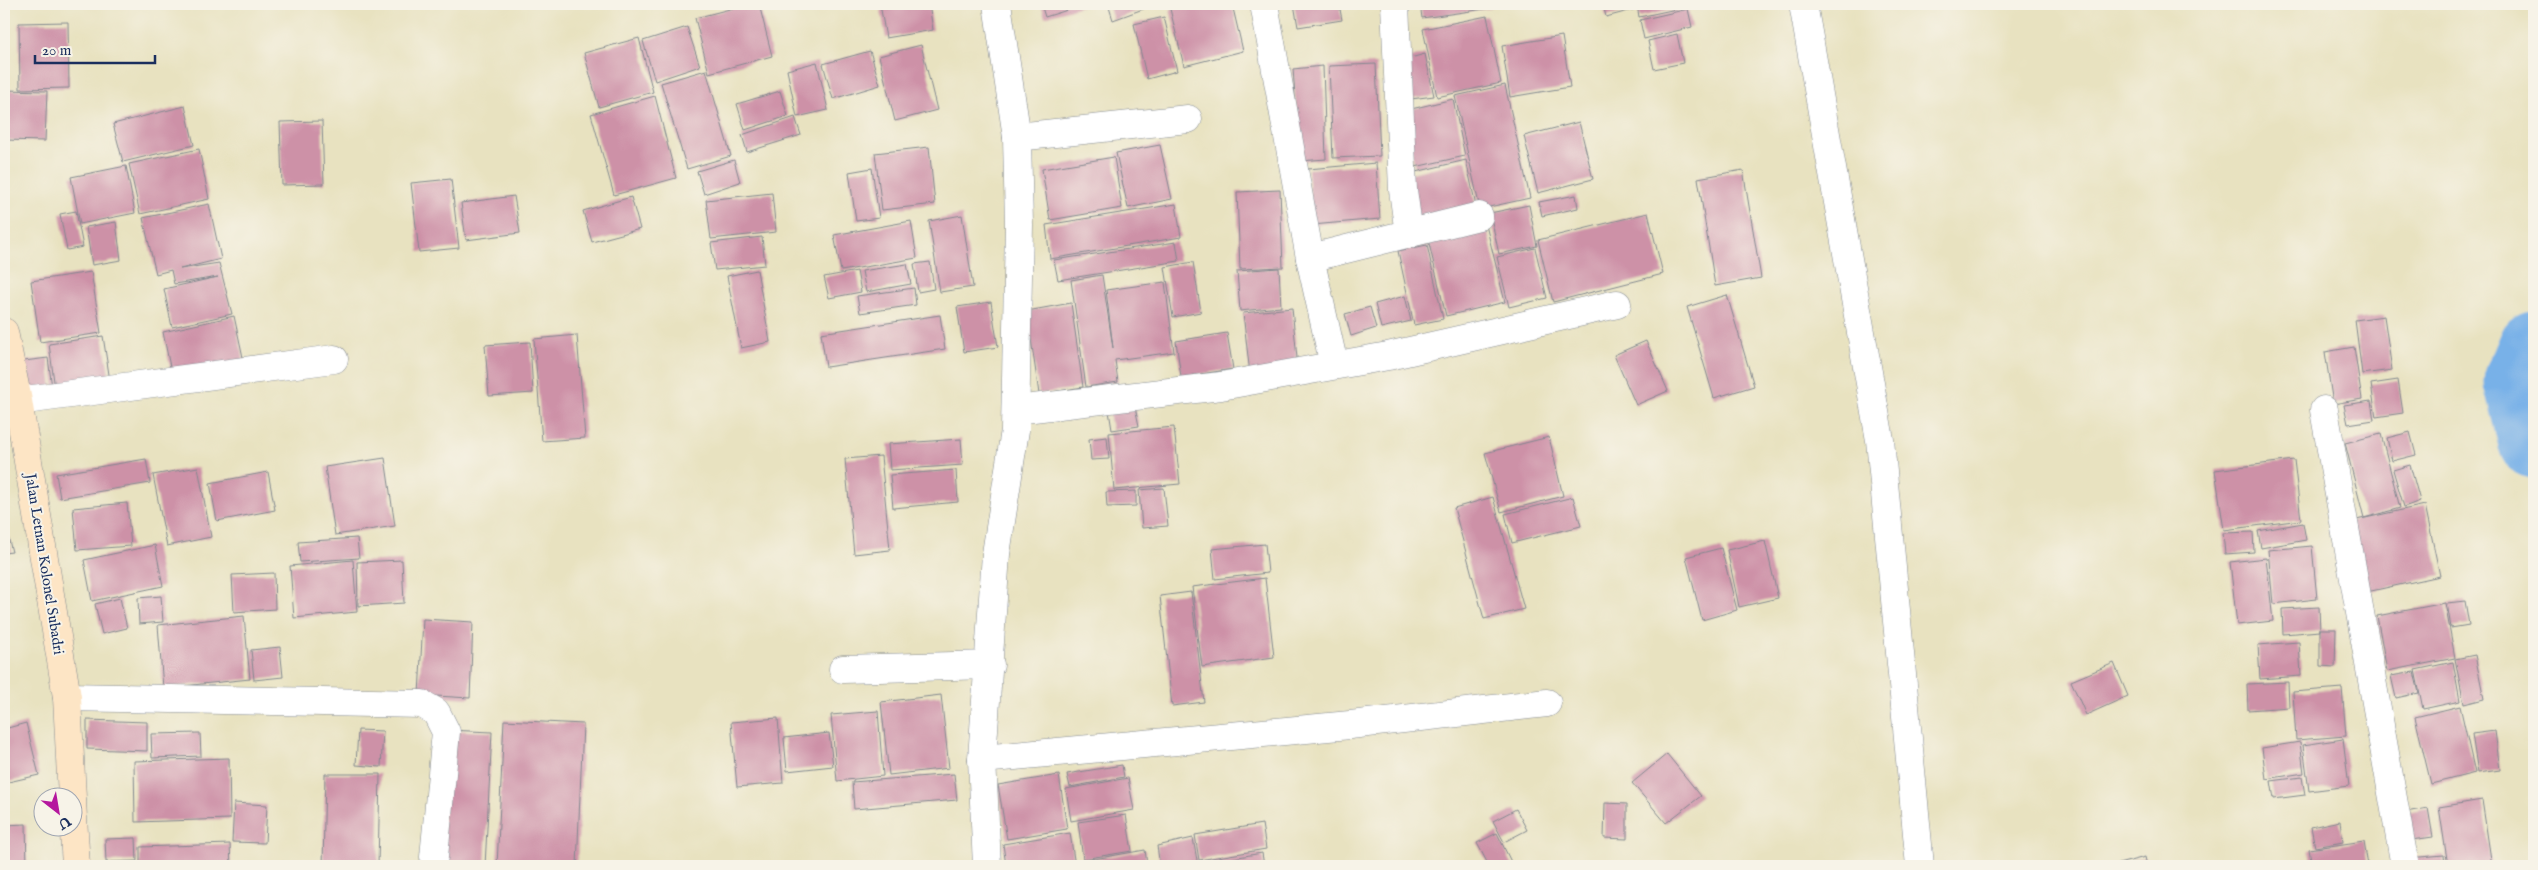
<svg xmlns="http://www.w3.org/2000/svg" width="2538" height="870" font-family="'IM FELL English',serif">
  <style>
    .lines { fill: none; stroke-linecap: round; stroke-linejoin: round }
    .river { stroke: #78b1e8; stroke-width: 71 }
    .building { fill: #cd91a7 }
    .minor-casing { stroke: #82888f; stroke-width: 29 }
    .secondary-casing { stroke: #82888f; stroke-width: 29 }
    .minor { stroke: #fff; stroke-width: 28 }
    .secondary { stroke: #fde5c5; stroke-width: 28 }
    .labels { text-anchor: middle; stroke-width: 4; stroke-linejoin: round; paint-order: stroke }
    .street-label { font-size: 15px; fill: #1b2f5e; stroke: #f7f3e8 }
  </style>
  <rect width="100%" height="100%" fill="#f7f3e8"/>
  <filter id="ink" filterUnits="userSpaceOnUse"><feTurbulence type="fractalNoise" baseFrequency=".02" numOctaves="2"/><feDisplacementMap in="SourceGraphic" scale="10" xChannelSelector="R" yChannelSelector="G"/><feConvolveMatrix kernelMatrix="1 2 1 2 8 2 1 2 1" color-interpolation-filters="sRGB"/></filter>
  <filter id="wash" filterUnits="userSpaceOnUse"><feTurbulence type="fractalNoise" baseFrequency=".0096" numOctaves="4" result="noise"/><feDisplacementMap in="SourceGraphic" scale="20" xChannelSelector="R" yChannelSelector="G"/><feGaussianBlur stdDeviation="1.12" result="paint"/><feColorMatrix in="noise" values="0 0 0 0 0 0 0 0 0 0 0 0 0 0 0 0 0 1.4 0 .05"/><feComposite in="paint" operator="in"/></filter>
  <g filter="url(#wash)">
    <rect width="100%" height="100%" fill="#e8e2c0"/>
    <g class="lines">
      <polyline class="river" points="2534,346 2519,381 2534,443"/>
    </g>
    <g id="blocks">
      <g class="building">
        <polygon points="749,4 759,4 772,56 709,73 695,18"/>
        <polygon points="880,4 929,4 933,30 886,38"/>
        <polygon points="1041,4 1087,4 1045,17"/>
        <polygon points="1108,4 1153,4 1154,5 1113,20"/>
        <polygon points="1193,4 1232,4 1243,51 1184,66 1170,9"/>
        <polygon points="1294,4 1339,4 1342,20 1298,27"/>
        <polygon points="1420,4 1491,4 1492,8 1422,18"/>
        <polygon points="1603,4 1634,4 1636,9 1606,17"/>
        <polygon points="1637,4 1695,4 1695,5 1639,17"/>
        <polygon points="1688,9 1692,27 1644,39 1640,20"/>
        <polygon points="1487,16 1501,83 1437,97 1423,29"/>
        <polygon points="1164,17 1177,71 1147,79 1134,24"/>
        <polygon points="68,22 69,88 20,89 19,23"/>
        <polygon points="687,27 700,66 655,81 643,41"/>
        <polygon points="1677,34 1683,63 1654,69 1648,41"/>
        <polygon points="1562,36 1570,87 1510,97 1502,46"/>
        <polygon points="639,38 653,92 599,107 584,53"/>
        <polygon points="921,45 937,110 895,121 879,56"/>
        <polygon points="870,51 880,85 833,99 823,64"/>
        <polygon points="1425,54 1434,96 1411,99 1403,60"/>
        <polygon points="817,62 828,110 797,117 787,70"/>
        <polygon points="1376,64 1380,156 1333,158 1329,66"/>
        <polygon points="1323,66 1326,159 1300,161 1293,69"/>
        <polygon points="706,70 731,156 687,169 661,83"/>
        <polygon points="1505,85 1530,198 1480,209 1455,96"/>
        <polygon points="4,90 47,91 45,141 4,140"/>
        <polygon points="780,91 788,116 745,130 737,104"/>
        <polygon points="655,96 676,178 614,195 591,114"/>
        <polygon points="1453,99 1465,156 1415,167 1403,111"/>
        <polygon points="185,106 194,145 123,162 113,124"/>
        <polygon points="795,117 801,135 747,152 742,135"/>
        <polygon points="322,121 324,184 282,185 280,122"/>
        <polygon points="1579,122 1593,179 1538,193 1524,136"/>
        <polygon points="1160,145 1172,199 1128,208 1116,153"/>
        <polygon points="929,147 935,204 882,210 875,153"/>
        <polygon points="199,149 209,199 140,214 129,164"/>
        <polygon points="1114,157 1122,208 1050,220 1042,169"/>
        <polygon points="734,160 740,182 704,194 697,171"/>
        <polygon points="1466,160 1477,211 1419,228 1407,174"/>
        <polygon points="1376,163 1380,219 1312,225 1308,169"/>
        <polygon points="126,166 135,213 80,224 71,177"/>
        <polygon points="872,168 879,218 856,221 849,172"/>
        <polygon points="1743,170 1761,278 1715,286 1698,178"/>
        <polygon points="451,179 459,248 419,252 411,183"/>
        <polygon points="1280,190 1283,267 1240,269 1237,192"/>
        <polygon points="772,193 776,232 711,239 706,200"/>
        <polygon points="1576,195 1578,208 1542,216 1539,202"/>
        <polygon points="514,196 520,233 466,240 461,203"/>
        <polygon points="631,197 640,229 592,242 583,211"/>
        <polygon points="209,204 221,259 180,269 219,263 232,314 172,327 164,289 218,277 174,284 171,270 156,274 143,218"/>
        <polygon points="1176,204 1181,237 1050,259 1046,225"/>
        <polygon points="1529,205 1537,246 1499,254 1490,213"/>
        <polygon points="76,211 83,247 67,250 60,214"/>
        <polygon points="1648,213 1663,274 1553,302 1538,240"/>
        <polygon points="962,215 973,287 940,292 929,221"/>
        <polygon points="911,221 917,258 841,271 834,235"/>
        <polygon points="1485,221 1505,302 1446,316 1427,235"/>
        <polygon points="116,222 121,260 92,265 86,227"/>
        <polygon points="762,237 765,265 715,270 711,243"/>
        <polygon points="1176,242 1179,261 1058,280 1054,260"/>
        <polygon points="1427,245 1443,319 1414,325 1398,251"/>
        <polygon points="1535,248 1547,298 1509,307 1497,257"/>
        <polygon points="930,262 934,289 918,292 914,264"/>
        <polygon points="1193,262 1201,312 1173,317 1165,267"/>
        <polygon points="907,264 911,284 866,292 862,271"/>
        <polygon points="1279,268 1281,307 1240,311 1237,271"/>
        <polygon points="757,270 770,342 741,348 727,276"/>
        <polygon points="857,271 861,292 829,298 824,277"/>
        <polygon points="91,272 101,333 40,342 31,281"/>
        <polygon points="1102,275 1113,348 1106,290 1165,282 1174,352 1115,360 1118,382 1086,387 1071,280"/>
        <polygon points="914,288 916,305 860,313 857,296"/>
        <polygon points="1727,295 1754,386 1714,398 1687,307"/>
        <polygon points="1405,296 1411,321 1381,328 1375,304"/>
        <polygon points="991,302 998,347 964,352 957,307"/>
        <polygon points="1071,303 1083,387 1039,394 1027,311"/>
        <polygon points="1370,307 1376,328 1351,336 1345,314"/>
        <polygon points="1292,308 1298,368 1250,374 1243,313"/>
        <polygon points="940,315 945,349 826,367 821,333"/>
        <polygon points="234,316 244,362 172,377 163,332"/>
        <polygon points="2384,316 2392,370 2362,374 2355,320"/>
        <polygon points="1227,333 1233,369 1181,377 1176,341"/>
        <polygon points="577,335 585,438 542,441 534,339"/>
        <polygon points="103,336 110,381 55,389 49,344"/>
        <polygon points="1646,341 1668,391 1636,405 1614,355"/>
        <polygon points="530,342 533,393 489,396 485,345"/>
        <polygon points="2354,347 2362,399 2333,404 2325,352"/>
        <polygon points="48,358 52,387 28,391 24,361"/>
        <polygon points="2398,380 2403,413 2376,417 2371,384"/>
        <polygon points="2371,401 2374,420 2348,424 2344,405"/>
        <polygon points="1135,407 1139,426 1112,430 1109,411"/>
        <polygon points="1174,427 1180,484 1114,490 1109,433"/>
        <polygon points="2410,432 2416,455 2392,461 2387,438"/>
        <polygon points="2381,434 2400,508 2364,518 2345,443"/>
        <polygon points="1107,437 1109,459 1091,460 1089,439"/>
        <polygon points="1549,437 1563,496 1501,512 1485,453"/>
        <polygon points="961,439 963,465 890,470 888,444"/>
        <polygon points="881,456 890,550 854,554 845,459"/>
        <polygon points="385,458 395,526 335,535 325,467"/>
        <polygon points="146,459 150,483 60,498 56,474"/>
        <polygon points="2294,460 2301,520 2224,530 2215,470"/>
        <polygon points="2410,465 2420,501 2404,507 2393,470"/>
        <polygon points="198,467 211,537 167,546 153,475"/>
        <polygon points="956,470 958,502 893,508 890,475"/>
        <polygon points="268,472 275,510 217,521 210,483"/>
        <polygon points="1164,488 1168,526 1142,528 1139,490"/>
        <polygon points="1136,491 1136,506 1107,507 1106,492"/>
        <polygon points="1493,497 1524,609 1484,619 1454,508"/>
        <polygon points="1573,497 1581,526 1512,543 1505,514"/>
        <polygon points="127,503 131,546 77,550 73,508"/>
        <polygon points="2425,505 2440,576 2362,593 2347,522"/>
        <polygon points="4,521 12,552 4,553"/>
        <polygon points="2303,523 2306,540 2261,548 2258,531"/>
        <polygon points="2253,532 2254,552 2225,554 2223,533"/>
        <polygon points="357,538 359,558 300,562 298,542"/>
        <polygon points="1765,541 1778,598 1739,607 1727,550"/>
        <polygon points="1265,544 1268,573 1215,579 1212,549"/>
        <polygon points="155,545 163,586 92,601 84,560"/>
        <polygon points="2312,546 2317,599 2273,604 2268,550"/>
        <polygon points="1721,548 1737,610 1702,620 1686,557"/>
        <polygon points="2266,558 2273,621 2237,625 2230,562"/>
        <polygon points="353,560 357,612 294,618 290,566"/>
        <polygon points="402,560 404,603 358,606 357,562"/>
        <polygon points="274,573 275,609 234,612 232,575"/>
        <polygon points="1265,578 1274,657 1202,667 1192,587"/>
        <polygon points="1191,592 1204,702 1172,706 1160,596"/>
        <polygon points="161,596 163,622 139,624 138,598"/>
        <polygon points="120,598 127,628 102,634 95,604"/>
        <polygon points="2465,601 2469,625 2451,628 2447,603"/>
        <polygon points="2445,603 2455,658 2387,671 2377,616"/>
        <polygon points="2319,607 2320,631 2283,634 2282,609"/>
        <polygon points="244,616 250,679 163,688 158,625"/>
        <polygon points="423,619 473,622 470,698 419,695"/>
        <polygon points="2320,629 2336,629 2335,667 2320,666"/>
        <polygon points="2299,642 2301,676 2260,679 2258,645"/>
        <polygon points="280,647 283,677 254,680 251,650"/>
        <polygon points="2475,655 2484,699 2464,704 2455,659"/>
        <polygon points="2453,662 2460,701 2423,709 2415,670"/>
        <polygon points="2114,663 2128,696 2086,715 2071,681"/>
        <polygon points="2414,672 2419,693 2396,698 2391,676"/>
        <polygon points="2288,682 2289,707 2248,710 2247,684"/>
        <polygon points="2342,688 2346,736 2296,740 2293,692"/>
        <polygon points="941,695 949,768 889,775 881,702"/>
        <polygon points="2460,706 2475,773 2431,784 2415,717"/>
        <polygon points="878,711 883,776 837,781 831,715"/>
        <polygon points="778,718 783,783 737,787 731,722"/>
        <polygon points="87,720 147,722 147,751 87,749"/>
        <polygon points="504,720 583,724 577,866 497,866"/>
        <polygon points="26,723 39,775 4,783 4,729"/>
        <polygon points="358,730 383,731 381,767 356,765"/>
        <polygon points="448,730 492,732 485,866 441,866"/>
        <polygon points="2495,731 2500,770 2478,773 2472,734"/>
        <polygon points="200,733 201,756 152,758 151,734"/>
        <polygon points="829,733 833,766 787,771 784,738"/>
        <polygon points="2343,739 2349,786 2309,791 2303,745"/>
        <polygon points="2300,742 2304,773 2266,779 2262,748"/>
        <polygon points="1667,754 1701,796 1666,823 1632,783"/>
        <polygon points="229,758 230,819 135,822 134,761"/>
        <polygon points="1122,765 1124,777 1070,787 1067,774"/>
        <polygon points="325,774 380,774 378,866 323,866"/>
        <polygon points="954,774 957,800 854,809 852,782"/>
        <polygon points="1059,775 1067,829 1007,839 998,785"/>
        <polygon points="2302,777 2305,795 2274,799 2271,781"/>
        <polygon points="1128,778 1134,810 1071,821 1066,789"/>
        <polygon points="2482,800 2492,866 2448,866 2439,807"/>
        <polygon points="234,803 267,805 265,843 232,842"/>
        <polygon points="1605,803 1627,804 1627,839 1604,838"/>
        <polygon points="2428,808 2433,837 2404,841 2400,813"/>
        <polygon points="1516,809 1527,830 1504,842 1493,821"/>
        <polygon points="1126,815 1132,851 1083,859 1078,822"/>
        <polygon points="2340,821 2343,842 2315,847 2311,827"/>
        <polygon points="26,824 27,866 4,866 4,825"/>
        <polygon points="1262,824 1266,849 1199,860 1195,835"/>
        <polygon points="1070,833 1075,866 1006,866 1003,844"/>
        <polygon points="1497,833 1513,866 1489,866 1477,843"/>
        <polygon points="136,838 137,861 106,862 105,839"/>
        <polygon points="1193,838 1198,866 1160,866 1157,846"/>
        <polygon points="2364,841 2368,866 2312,866 2309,849"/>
        <polygon points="230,844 231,866 140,866 140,847"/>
        <polygon points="1145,850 1147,864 1133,866 1078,866 1077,862"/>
        <polygon points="1262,853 1264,866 1203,866 1203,863"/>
        <polygon points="2444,855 2445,866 2408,866 2408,858"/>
        <polygon points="2145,857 2147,866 2111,866"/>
      </g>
    </g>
  </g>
  <g filter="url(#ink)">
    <use href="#blocks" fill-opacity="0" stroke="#82888f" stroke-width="1"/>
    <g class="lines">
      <g class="minor-casing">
        <g id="minor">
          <polyline points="1264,4 1310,258 1334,365"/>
          <polyline points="1395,4 1403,190 1409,234"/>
          <polyline points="1803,4 1880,440 1920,866"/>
          <polyline points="1017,137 1188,119"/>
          <polyline points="1310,258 1479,216"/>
          <polyline points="18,401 334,359"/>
          <polyline points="1016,410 1221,386 1388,356 1617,304"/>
          <polyline points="2324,410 2405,866"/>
          <polyline points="843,669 990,665"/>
          <polyline points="67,697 422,704 436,712 446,732 434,857"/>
          <polyline points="982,759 1350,725 1547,703"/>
          <polyline points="987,866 982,759 996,554 1015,430 1019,225 1017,137 997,4"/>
        </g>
      </g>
      <g class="secondary-casing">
        <g id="secondary">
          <polyline points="4,332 18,401 67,697 72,798"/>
          <polyline points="72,801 76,866"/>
        </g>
      </g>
      <use href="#minor" class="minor"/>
      <use href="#secondary" class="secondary"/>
    </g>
  </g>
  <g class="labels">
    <g class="street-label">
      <text transform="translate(45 564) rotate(81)" y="5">Jalan Letnan Kolonel Subadri</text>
    </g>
  </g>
  <rect width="2538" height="870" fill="none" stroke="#f7f3e8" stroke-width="20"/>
  <g transform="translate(58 812) rotate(149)"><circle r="24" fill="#f7f3e8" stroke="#9fa5b1"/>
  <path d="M0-4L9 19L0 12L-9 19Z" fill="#b5179e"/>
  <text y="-8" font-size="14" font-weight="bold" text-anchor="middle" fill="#1b2f5e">U</text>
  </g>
  <path d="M35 55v8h120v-8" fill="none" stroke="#1b2f5e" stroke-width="2.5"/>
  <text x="42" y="55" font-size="15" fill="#1b2f5e" stroke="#f7f3e8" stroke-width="4" paint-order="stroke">20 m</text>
</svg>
